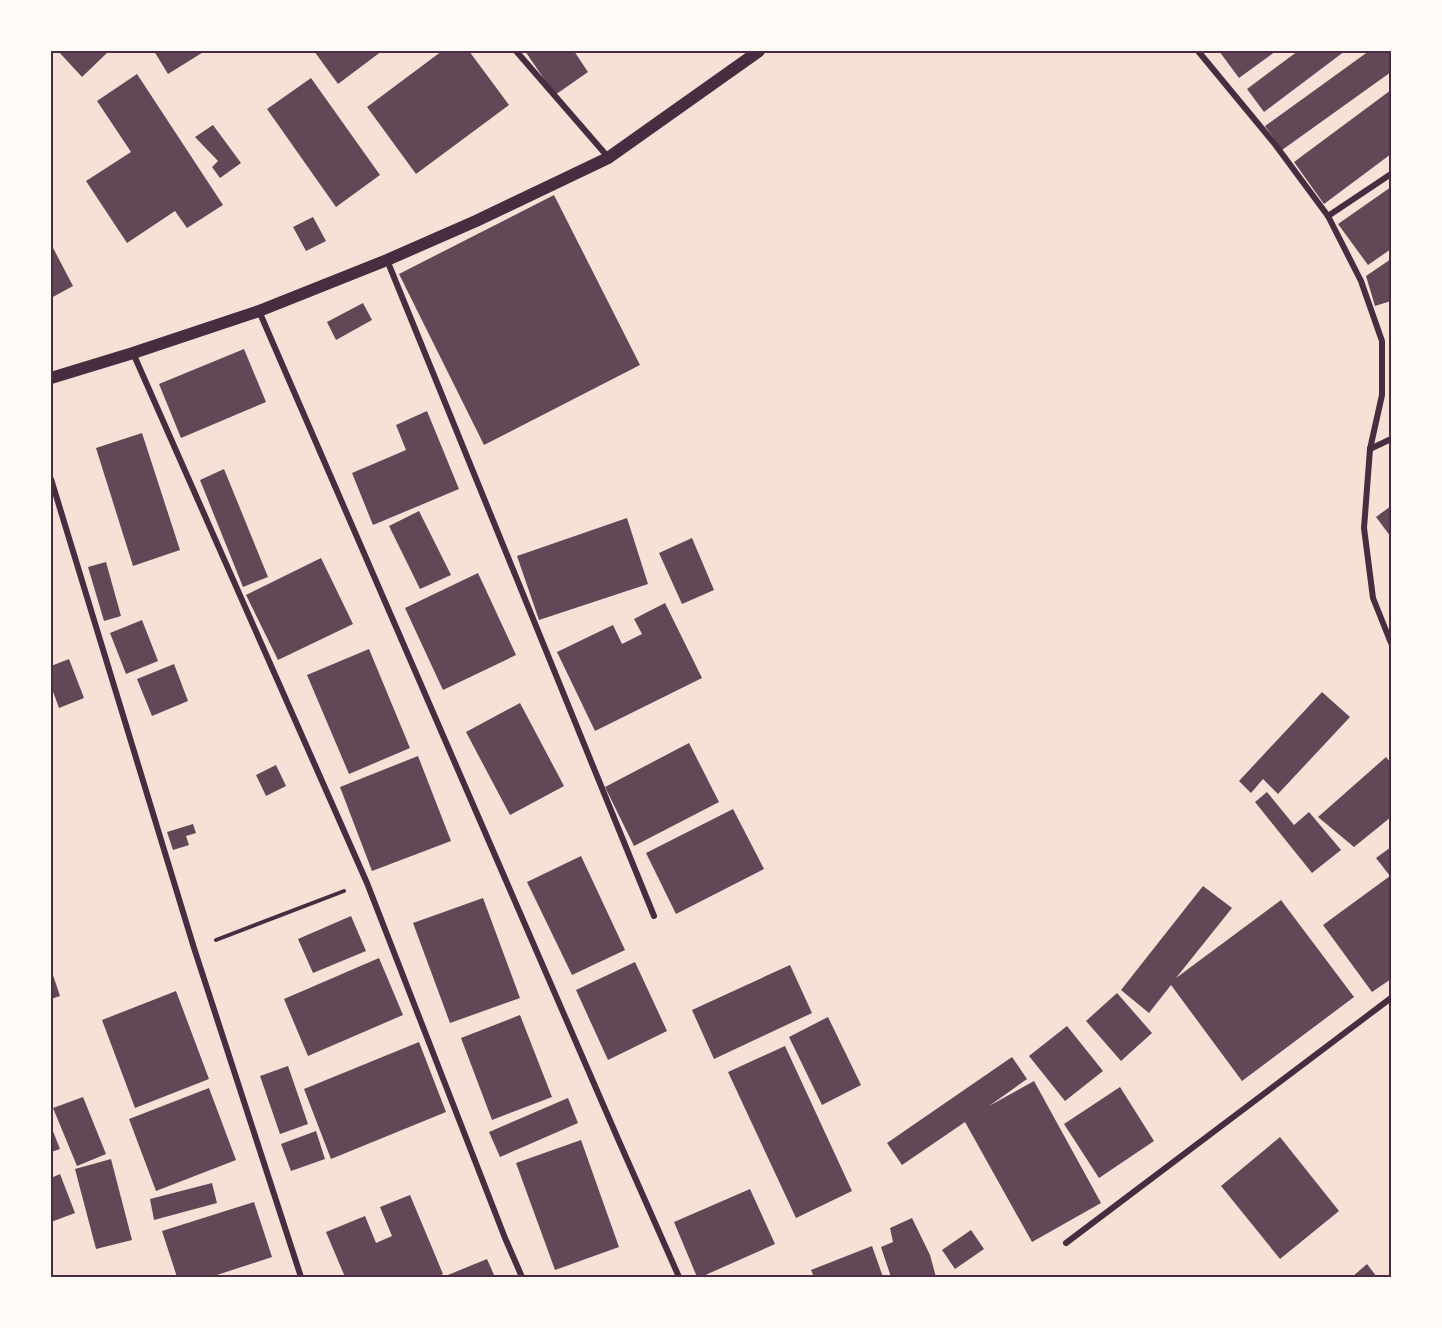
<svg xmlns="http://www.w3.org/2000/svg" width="1442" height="1328" font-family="Cabin,sans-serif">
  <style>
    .building { fill: #644757 }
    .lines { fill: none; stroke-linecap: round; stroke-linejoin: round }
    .path { stroke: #4a2c40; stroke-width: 4 }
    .minor { stroke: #4a2c40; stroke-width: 6 }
    .secondary { stroke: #4a2c40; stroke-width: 12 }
    .neatline { fill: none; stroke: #4a2c40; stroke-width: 2 }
  </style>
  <rect width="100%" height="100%" fill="#f7e1d7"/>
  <g class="building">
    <polygon points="58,51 109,51 82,77"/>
    <polygon points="154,51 205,51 168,74"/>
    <polygon points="314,51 382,51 338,84"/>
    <polygon points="442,51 469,51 509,105 416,174 367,107"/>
    <polygon points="525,51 574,51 588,72 555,95"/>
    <polygon points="1219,51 1276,51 1239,78"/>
    <polygon points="1298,51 1345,51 1264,112 1247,89"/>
    <polygon points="1369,51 1391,51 1391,72 1282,150 1265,126"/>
    <polygon points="137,74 223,205 187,228 175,211 127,243 86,181 131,152 97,101"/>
    <polygon points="311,78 380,175 336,207 267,109"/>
    <polygon points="1391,90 1391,154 1324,204 1294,162"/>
    <polygon points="213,125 241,163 220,178 212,167 218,161 195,137"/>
    <polygon points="1391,187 1391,249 1368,265 1338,224"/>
    <polygon points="554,195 640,365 484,445 399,274"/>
    <polygon points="313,217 326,241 306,251 293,227"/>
    <polygon points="51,244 73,286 51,298"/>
    <polygon points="1391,259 1391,301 1375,306 1366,276"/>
    <polygon points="363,303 372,320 336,340 327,322"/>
    <polygon points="244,349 266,402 181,438 159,384"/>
    <polygon points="427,411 459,489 373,525 352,473 406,450 396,425"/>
    <polygon points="142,433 180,550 133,566 96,448"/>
    <polygon points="224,469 268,577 243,587 200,480"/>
    <polygon points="1391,506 1391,537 1376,517"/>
    <polygon points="419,511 451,575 420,589 389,526"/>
    <polygon points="627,518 648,584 539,620 517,556"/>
    <polygon points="692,538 714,590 682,604 659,553"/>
    <polygon points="321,558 353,624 278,660 246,595"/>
    <polygon points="106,562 121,616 104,621 88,567"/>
    <polygon points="478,573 516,655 443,690 405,608"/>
    <polygon points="665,603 702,678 595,731 557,652 613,625 622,644 642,634 634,619"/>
    <polygon points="142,620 158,661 126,674 110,633"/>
    <polygon points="369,649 410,748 349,774 307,675"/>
    <polygon points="69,659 84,698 59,708 51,686 51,666"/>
    <polygon points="174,664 188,701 152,716 137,679"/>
    <polygon points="1322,692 1350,717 1278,794 1263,779 1251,793 1239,781"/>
    <polygon points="520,703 564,786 510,815 466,732"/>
    <polygon points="689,743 719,802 634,846 605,787"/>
    <polygon points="418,756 451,841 372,871 340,787"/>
    <polygon points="1386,757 1391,763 1391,817 1354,847 1318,817"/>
    <polygon points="276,765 286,786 266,796 256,775"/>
    <polygon points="1267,792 1294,825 1309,812 1341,850 1312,873 1255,802"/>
    <polygon points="733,809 764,869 676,914 646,853"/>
    <polygon points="193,824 196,833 186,836 189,845 173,850 167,832"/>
    <polygon points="1391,847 1391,979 1372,992 1323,925 1390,876 1376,858"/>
    <polygon points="581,856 625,950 572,975 527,882"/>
    <polygon points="1203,886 1232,908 1176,978 1281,900 1354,997 1242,1081 1171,985 1149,1013 1121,990"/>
    <polygon points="483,898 520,998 450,1023 413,923"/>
    <polygon points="351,916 366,951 313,973 298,939"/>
    <polygon points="379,958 403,1015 308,1056 284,999"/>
    <polygon points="635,962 667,1031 608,1060 576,990"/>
    <polygon points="790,965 812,1013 714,1059 692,1010"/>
    <polygon points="51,969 60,996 51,999"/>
    <polygon points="176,991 209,1079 135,1108 102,1020"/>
    <polygon points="1117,993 1152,1033 1121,1061 1086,1021"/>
    <polygon points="520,1015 552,1097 492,1120 461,1038"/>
    <polygon points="828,1017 861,1085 822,1105 789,1037"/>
    <polygon points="1067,1026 1103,1071 1065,1101 1029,1056"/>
    <polygon points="419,1042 446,1112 331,1159 304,1089"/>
    <polygon points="785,1046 852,1191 796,1218 728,1072"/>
    <polygon points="1012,1057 1027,1079 989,1106 1034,1081 1101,1203 1032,1242 965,1122 902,1165 887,1143"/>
    <polygon points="288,1066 308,1124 280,1134 260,1076"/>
    <polygon points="1120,1087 1154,1141 1099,1178 1064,1124"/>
    <polygon points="209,1088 236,1160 156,1191 129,1119"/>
    <polygon points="83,1097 106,1154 77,1166 53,1108"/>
    <polygon points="568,1098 578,1123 500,1157 489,1132"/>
    <polygon points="51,1126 60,1149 51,1152"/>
    <polygon points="316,1131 325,1159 291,1171 281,1144"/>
    <polygon points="1280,1137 1339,1211 1280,1259 1221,1186"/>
    <polygon points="581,1140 619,1247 555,1270 516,1163"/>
    <polygon points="111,1159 132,1240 96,1249 75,1169"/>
    <polygon points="60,1174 75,1213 51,1222 51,1178"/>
    <polygon points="212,1183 217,1203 154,1220 150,1199"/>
    <polygon points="750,1189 775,1244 701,1277 697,1277 674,1222"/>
    <polygon points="410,1195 443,1274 436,1277 345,1277 326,1232 365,1216 376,1243 392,1236 380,1207"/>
    <polygon points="254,1202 272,1257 211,1277 177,1277 162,1231"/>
    <polygon points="912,1218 930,1255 936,1277 891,1277 881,1247 893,1242 890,1228"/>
    <polygon points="971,1230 984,1249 955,1269 942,1250"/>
    <polygon points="872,1246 883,1277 814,1277 811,1270"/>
    <polygon points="487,1259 495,1277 443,1277"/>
    <polygon points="1367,1264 1377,1277 1352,1277"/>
  </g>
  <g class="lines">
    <polyline class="path" points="216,940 344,891"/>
    <g class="minor">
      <polyline points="516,51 608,157"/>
      <polyline points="1198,51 1274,143 1328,216 1361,281 1382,341 1382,395 1370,449 1364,528 1373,598 1391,643"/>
      <polyline points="1328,216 1391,174"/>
      <polyline points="387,260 654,916"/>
      <polyline points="259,311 618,1139 679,1277"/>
      <polyline points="133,353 367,883 505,1238 522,1277"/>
      <polyline points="1370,449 1391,439"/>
      <polyline points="51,479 194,948 301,1277"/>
      <polyline points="1066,1243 1391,998"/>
    </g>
    <polyline class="secondary" points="51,378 133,353 259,311 387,260 476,221 608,158 759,51"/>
  </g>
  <rect width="1442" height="1328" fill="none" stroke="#fffaf5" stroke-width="105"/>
  <rect x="52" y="52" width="1338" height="1224" class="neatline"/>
</svg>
